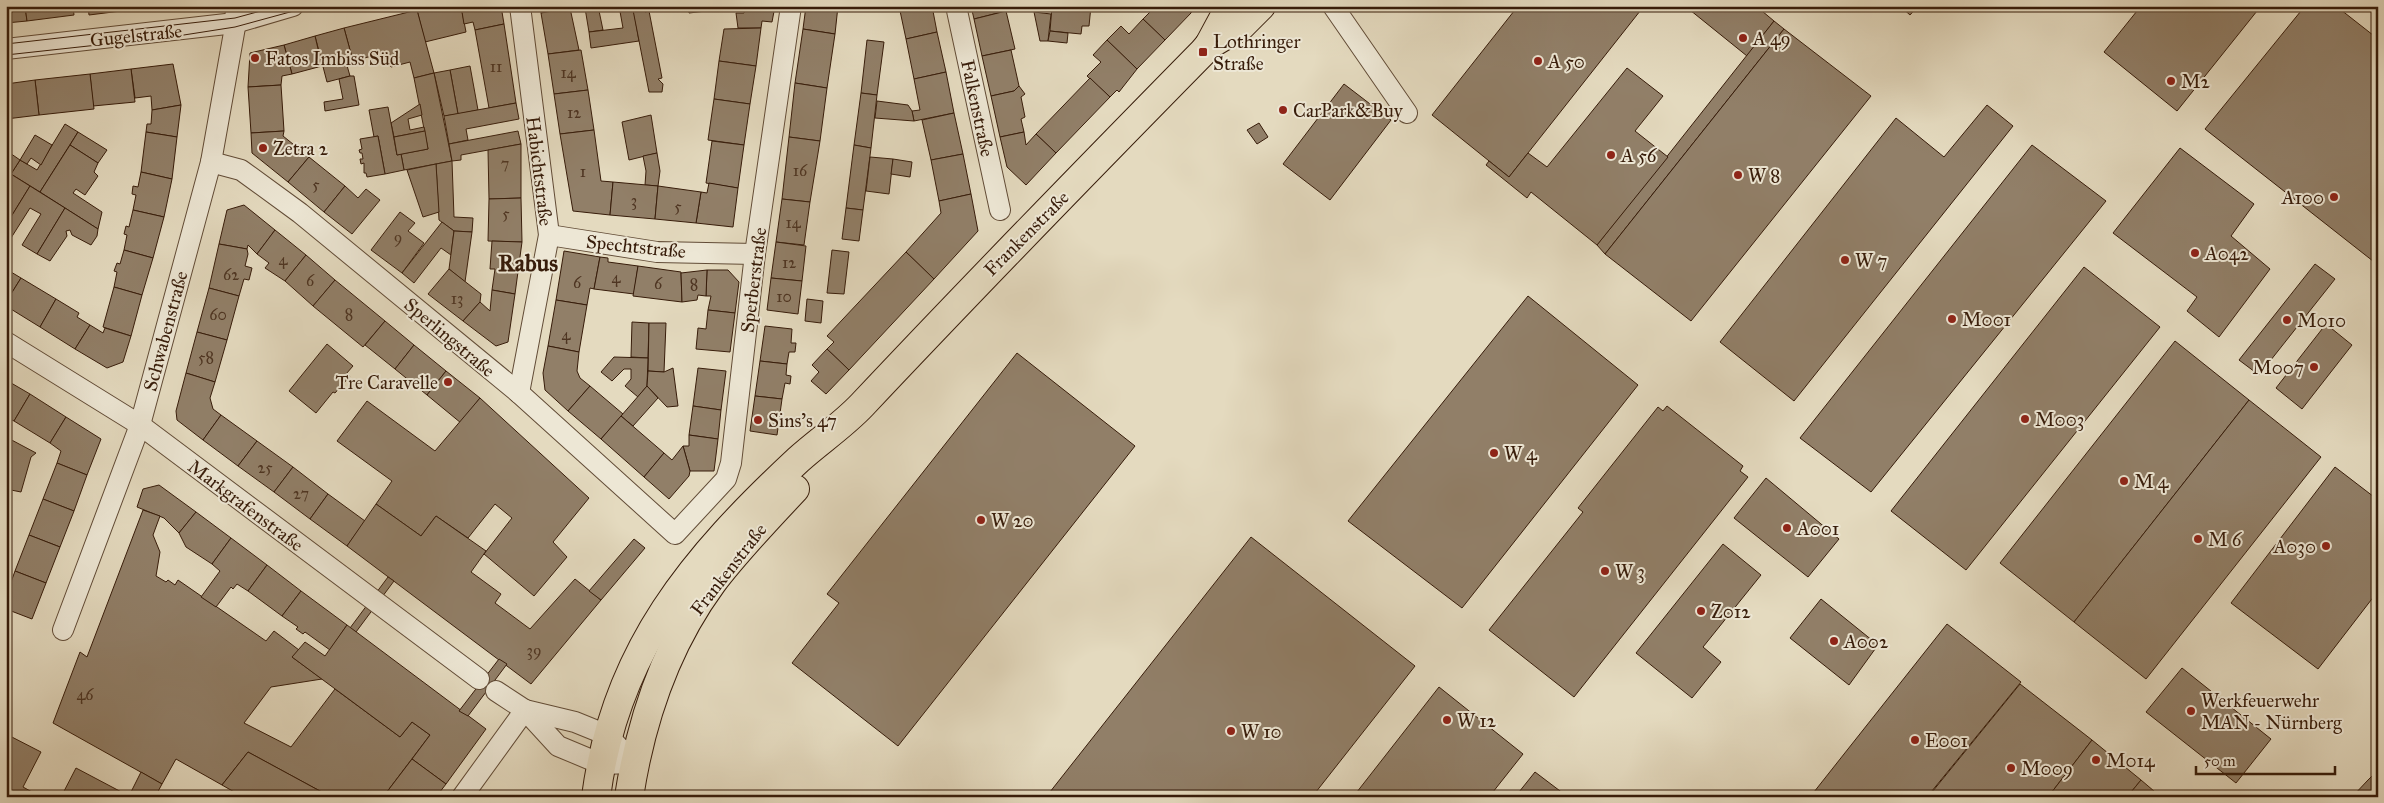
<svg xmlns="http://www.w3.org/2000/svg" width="2384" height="803" font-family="'IM FELL Great Primer',serif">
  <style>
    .building { fill: #917f68; stroke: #371c0a }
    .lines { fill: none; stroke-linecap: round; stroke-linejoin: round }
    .street-casing { stroke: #624c37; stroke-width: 22 }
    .primary-casing { stroke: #371c0a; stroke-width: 30 }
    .street { stroke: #ede7d5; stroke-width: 20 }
    .primary { stroke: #e4dabf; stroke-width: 28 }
    .tram { stroke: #371c0a; stroke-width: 1 }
    .poi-dot { fill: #8f2418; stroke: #ede7d5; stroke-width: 2 }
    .labels { text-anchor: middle; stroke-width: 4; stroke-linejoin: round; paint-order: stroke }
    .number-label { font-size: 16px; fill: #4e3522 }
    .street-label { font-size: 19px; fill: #371c0a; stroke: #ede7d5 }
    .poi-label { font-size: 19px; fill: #371c0a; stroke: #ede7d5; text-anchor: start }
    .district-label { font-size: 24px; font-weight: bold; fill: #371c0a; stroke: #ede7d5 }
  </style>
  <rect width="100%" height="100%" fill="#e4dabf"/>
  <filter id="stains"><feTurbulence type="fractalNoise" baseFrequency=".004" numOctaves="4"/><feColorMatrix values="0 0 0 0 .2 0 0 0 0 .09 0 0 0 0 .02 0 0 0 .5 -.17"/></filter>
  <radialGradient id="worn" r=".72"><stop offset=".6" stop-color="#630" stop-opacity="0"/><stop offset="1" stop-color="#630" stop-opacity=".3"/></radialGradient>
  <g class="building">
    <polygon points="6,6 25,6 27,21 6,23"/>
    <polygon points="25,6 73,6 74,15 27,21"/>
    <polygon points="88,6 137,6 137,9 89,15"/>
    <polygon points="429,6 461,6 466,32 425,42 417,10"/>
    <polygon points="461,6 501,6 504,24 475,30 473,22 464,24"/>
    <polygon points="540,6 570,6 570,8 541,13"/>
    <polygon points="598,6 603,30 589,32 585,8"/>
    <polygon points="619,6 633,6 639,41 591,48 589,32 623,28"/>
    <polygon points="642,6 645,12 649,11 662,78 658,79 663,84 662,92 649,92 633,10 635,6"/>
    <polygon points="688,6 722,6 723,9 689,13"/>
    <polygon points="746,6 775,6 772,22 762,21 761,28 738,28 736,13 744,13"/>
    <polygon points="806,6 838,6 835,34 803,29"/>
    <polygon points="899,6 932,6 937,32 906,39"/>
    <polygon points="971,6 1005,6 1006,11 974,19"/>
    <polygon points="1052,6 1091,6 1089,26 1082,26 1081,34 1050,31"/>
    <polygon points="1156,6 1184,6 1191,13 1165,40 1143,19"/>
    <polygon points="1184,6 1198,6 1191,13"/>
    <polygon points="1518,6 1644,6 1509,177 1432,115"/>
    <polygon points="1685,6 1756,6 1774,21 1747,56"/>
    <polygon points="1900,6 1918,6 1910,15"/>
    <polygon points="2141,6 2261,6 2177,111 2104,52"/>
    <polygon points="2305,6 2336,6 2378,39 2378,265 2205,129"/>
    <polygon points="570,8 579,50 548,54 541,13"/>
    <polygon points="417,10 434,73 414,78 410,62 391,67 387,52 353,61 344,28"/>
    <polygon points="1006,11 1015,49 982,56 974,19"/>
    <polygon points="1034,12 1051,14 1048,41 1040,41"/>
    <polygon points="1143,19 1165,40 1137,69 1107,40 1121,26 1129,34"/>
    <polygon points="1774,21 1784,29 1605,254 1597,245"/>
    <polygon points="504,24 516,103 489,108 475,30"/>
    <polygon points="344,28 353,61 346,62 350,76 327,82 315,36"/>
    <polygon points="761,28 756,66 719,61 724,29"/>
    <polygon points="803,29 835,34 827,88 795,83"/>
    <polygon points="1784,29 1871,96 1691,321 1605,254"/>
    <polygon points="1050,31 1068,33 1067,43 1048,41"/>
    <polygon points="937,32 946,72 914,79 906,39"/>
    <polygon points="315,36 322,66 292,74 284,45"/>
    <polygon points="867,40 884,42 877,95 861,93"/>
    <polygon points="1107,40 1137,69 1119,92 1117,90 1110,97 1087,76 1101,62 1093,55"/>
    <polygon points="284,45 292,74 282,76 281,85 248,87 250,53"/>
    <polygon points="581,50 588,90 554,94 548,54"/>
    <polygon points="1011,50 1019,86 1014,91 991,96 982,56"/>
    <polygon points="719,61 756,66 750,104 714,99"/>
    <polygon points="173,64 181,105 152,110 151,96 135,98 131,69"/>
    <polygon points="470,66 478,110 458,114 450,70"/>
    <polygon points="1627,68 1663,96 1635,131 1668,157 1597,245 1531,192 1527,198 1486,165 1489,161 1509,177 1528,153 1547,167"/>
    <polygon points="131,69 135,102 93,106 90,74"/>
    <polygon points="450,70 458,114 444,116 434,73"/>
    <polygon points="946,72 954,113 914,121 912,111 920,110 914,79"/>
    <polygon points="434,73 452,161 404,170 401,154 428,149 414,78"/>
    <polygon points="90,74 94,109 39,115 35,80"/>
    <polygon points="350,76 354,76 359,105 325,111 324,102 343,99 339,79"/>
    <polygon points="1090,78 1110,97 1056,153 1036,134"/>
    <polygon points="35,80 39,115 6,119 6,84"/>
    <polygon points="795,83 827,88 820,141 789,137"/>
    <polygon points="1344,84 1391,120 1330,200 1283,164"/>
    <polygon points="281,85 284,131 251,133 248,87"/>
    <polygon points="1019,86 1025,94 1021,97 1025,117 1021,119 1024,132 1000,137 991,96 1014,91"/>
    <polygon points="588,90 594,130 560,134 554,94"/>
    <polygon points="861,93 877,95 871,148 854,145"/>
    <polygon points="714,99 750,104 744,145 708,140"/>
    <polygon points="877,101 908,105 912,111 914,121 875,118"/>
    <polygon points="516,103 519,119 466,129 468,140 449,144 444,116"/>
    <polygon points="420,104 422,115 408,119 410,130 424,127 425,131 394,137 391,123"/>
    <polygon points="181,105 177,137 146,132 147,124 151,124 152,110"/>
    <polygon points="1987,105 2013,126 1794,401 1720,342 1896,118 1944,157"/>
    <polygon points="388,107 397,155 401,154 404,170 385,174 378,136 374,137 369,110"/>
    <polygon points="954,113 963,154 931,160 922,120"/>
    <polygon points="651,115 657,153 629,160 622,122"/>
    <polygon points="1259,123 1268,137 1257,144 1247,130"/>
    <polygon points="65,124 78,132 40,192 11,174 20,160 37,170"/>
    <polygon points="594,130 601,181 613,182 610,215 573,211 560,134"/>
    <polygon points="284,131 283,136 309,157 288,182 252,153 251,133"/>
    <polygon points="425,131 428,149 397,155 394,137"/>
    <polygon points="518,131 521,144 461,155 461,160 452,161 449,144"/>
    <polygon points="78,132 107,150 98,163 70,145"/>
    <polygon points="146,132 177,137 172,179 141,172"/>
    <polygon points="1024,132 1026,145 1036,134 1056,153 1026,185 1007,167 1000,137"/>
    <polygon points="35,135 52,145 41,165 31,158 27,164 20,160"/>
    <polygon points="378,136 385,174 367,177 366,173 364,173 364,163 361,164 360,159 363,159 362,153 360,153 359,150 362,149 360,139"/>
    <polygon points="789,137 820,141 810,202 782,199"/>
    <polygon points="712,141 744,145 738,188 706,183"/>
    <polygon points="521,144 521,198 489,199 488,150"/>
    <polygon points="70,145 98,163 94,172 98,176 85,195 76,189 73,193 102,212 98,229 40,192"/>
    <polygon points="854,145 871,148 863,210 846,208"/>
    <polygon points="2032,145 2106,201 1871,492 1800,438"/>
    <polygon points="6,146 7,151 20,160 11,174 6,171"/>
    <polygon points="2180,148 2254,204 2231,236 2270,269 2219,337 2187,311 2197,297 2113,233"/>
    <polygon points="657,153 660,171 658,186 645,185 646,171 643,156"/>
    <polygon points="963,154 971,194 939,201 931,160"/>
    <polygon points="309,157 345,186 324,212 288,182"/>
    <polygon points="870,157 893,159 889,194 866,191"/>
    <polygon points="893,159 912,162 910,177 891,174"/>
    <polygon points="452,161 454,217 473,218 472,232 454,231 439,220 436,164"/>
    <polygon points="436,164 439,212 423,217 407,170"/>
    <polygon points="6,171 30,186 6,225 6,204 10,198 6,196"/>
    <polygon points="141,172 172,179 164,217 133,210 136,195 132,194 133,186 138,187"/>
    <polygon points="613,182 658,186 655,219 610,215"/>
    <polygon points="709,183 738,188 733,227 696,223 701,192 707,193"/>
    <polygon points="30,186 65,208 37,254 22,245 41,214 30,208 11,238 6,235 6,225"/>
    <polygon points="345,186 358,198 366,189 380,200 352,234 324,212"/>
    <polygon points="658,186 701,192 696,223 655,219"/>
    <polygon points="971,194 978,231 934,279 906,252 941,213 939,201"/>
    <polygon points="521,198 522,242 488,241 489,199"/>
    <polygon points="782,199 810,202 804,245 776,242"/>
    <polygon points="244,205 275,230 257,254 248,245 247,249 219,244 227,210"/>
    <polygon points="65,208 98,229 97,236 91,245 72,235 70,230 66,231 67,236 50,261 37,254"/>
    <polygon points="846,208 863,210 859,241 842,239"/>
    <polygon points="133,210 164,217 153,258 124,250 127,235 124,234 126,226 129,227"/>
    <polygon points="400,212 415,223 408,231 424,243 402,273 371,250"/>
    <polygon points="442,222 454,231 451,255 441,248 414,283 402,273"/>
    <polygon points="275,230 306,255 285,281 265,268 269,263 257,254"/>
    <polygon points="454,231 472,232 465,282 449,269"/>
    <polygon points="492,241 522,242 515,294 492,290 495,269 490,269"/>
    <polygon points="776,242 806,246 802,281 771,278"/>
    <polygon points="219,244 247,249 248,254 245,266 252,268 249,280 244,279 239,296 209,288"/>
    <polygon points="124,250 153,258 142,295 114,287 117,272 114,271 117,263 120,264"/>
    <polygon points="832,250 849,252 844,294 827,293"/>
    <polygon points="564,251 600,257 594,289 590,288 587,305 556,300"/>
    <polygon points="906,252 934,279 849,370 827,349 834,342 827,336"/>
    <polygon points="306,255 335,280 313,306 285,281"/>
    <polygon points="600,257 608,258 608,262 638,266 634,294 594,289"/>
    <polygon points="2315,264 2335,279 2259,375 2239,360"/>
    <polygon points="638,266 681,272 682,302 633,296"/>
    <polygon points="2084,267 2160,327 1966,570 1891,511"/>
    <polygon points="6,269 21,278 6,302"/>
    <polygon points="449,269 481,294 480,302 463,321 428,294"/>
    <polygon points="707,270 728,270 739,282 735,313 708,310 711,296 706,296"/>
    <polygon points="707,270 706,296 698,295 697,300 682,302 681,273"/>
    <polygon points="21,278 56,299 40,327 6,306 6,302"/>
    <polygon points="771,278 802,281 798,314 767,310"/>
    <polygon points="335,280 385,321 363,347 313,306"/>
    <polygon points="114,287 142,295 131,336 103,327"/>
    <polygon points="209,288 239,296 227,340 197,332"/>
    <polygon points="492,290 515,294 508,342 496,346 463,321 480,302 490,311"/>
    <polygon points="1528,296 1638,385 1462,608 1348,521"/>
    <polygon points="56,299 79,313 77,317 90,325 75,349 40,327"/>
    <polygon points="807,299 823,301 821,323 805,321"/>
    <polygon points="556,300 587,305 579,352 548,346"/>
    <polygon points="708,310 735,313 730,352 696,349 698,328 706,329"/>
    <polygon points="385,321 414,345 395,369 365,345"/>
    <polygon points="632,322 649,323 648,358 631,357"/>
    <polygon points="649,323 666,323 664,372 648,371"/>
    <polygon points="2326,324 2352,345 2302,409 2276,388"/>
    <polygon points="90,325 103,333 105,328 131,336 123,362 107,368 75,349"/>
    <polygon points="765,326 792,329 791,343 796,343 795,352 789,352 787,364 760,361"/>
    <polygon points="197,332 227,340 215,382 186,373"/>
    <polygon points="2175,341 2249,400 2074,622 2000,563"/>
    <polygon points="327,344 353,366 346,374 350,376 335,393 333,392 316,413 289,391"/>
    <polygon points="414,345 446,371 427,395 395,369"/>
    <polygon points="548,346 579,352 577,371 580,378 590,386 568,411 545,390 543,373"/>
    <polygon points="827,349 849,370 826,394 811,381 819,372 812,365"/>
    <polygon points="1017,353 1135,446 898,746 792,663 839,603 827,594"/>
    <polygon points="614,357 648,358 647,386 638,397 625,386 631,379 631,369 624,369 612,381 601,372"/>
    <polygon points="760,361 787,364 786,375 791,376 790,384 785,383 782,399 755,396"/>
    <polygon points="673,368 678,406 667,407 647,386 648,371 664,372"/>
    <polygon points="698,368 726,371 721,410 693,406"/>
    <polygon points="446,371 480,398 461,423 427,395"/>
    <polygon points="186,373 215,382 210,398 213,409 221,415 203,440 177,420 176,411"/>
    <polygon points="6,380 30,394 14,421 6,417"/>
    <polygon points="590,386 623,414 601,439 568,411"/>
    <polygon points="647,386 658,398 633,426 621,416"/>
    <polygon points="30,394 66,417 50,443 14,421"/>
    <polygon points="755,396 782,399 777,435 750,431"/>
    <polygon points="480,398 589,498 553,542 567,557 534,596 484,554 512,518 495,504 468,538 436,516 421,536 376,504 392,481 337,441 367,401 435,451"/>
    <polygon points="2249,400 2321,457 2146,679 2074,622"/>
    <polygon points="693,406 721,410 718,439 689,435"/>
    <polygon points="1667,406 1743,466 1740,471 1748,477 1574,697 1489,630 1583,512 1578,508 1658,407 1663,411"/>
    <polygon points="221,415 257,441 238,466 203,440"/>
    <polygon points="621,416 664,453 644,477 601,439"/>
    <polygon points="66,417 101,439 87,475 57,463 61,451 50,443"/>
    <polygon points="689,435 718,439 714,471 690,471 683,446 689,446"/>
    <polygon points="6,437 36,453 31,457 21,492 6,489"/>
    <polygon points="257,441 293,467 274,492 238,466"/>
    <polygon points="683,446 690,471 689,476 669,499 644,477 664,453 672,460"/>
    <polygon points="57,463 87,475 74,511 43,499"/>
    <polygon points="293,467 328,494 310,519 274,492"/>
    <polygon points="2335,467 2378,500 2378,591 2318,669 2231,603"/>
    <polygon points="1766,478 1839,539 1808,577 1734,518"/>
    <polygon points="159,485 196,512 179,533 164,518 137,507 143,489"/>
    <polygon points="328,494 365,521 347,546 310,519"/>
    <polygon points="43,499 74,511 60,547 29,535"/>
    <polygon points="376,504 421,536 436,516 486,551 471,572 501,594 495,603 530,629 575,579 601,600 531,684 347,546"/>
    <polygon points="143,510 160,516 153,535 160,552 156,576 166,582 168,580 175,585 178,580 266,641 274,631 299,650 292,657 322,679 271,687 244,723 291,747 335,689 400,737 412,722 430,735 383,797 331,797 248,752 222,785 176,759 162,784 53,723 80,652 87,657"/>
    <polygon points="196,512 231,538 212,564 186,547 179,533"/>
    <polygon points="29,535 60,547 46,583 15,571"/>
    <polygon points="1251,537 1415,666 1312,797 1046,797"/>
    <polygon points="231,538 267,565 248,591 237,584 233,589 231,587 216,607 201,597 220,571 212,564"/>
    <polygon points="634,539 645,548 601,600 589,591"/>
    <polygon points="1723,544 1761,575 1703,647 1721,662 1692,698 1636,653"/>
    <polygon points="267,565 301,591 282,616 248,591"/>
    <polygon points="15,571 46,583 32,619 6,609 6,596"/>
    <polygon points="388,577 394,581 356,632 350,628"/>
    <polygon points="301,591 347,625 330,650 305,632 303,634 296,629 298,627 282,616"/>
    <polygon points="1821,599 1878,645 1849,685 1790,638"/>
    <polygon points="1947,624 2021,682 1927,797 1810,797"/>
    <polygon points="347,625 486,729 446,784 412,759 430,735 412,722 400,737 292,657 305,642 325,656"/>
    <polygon points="499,659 507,664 468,716 459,711"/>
    <polygon points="2182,668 2271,739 2236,783 2146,712"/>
    <polygon points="2020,684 2092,740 2048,797 1928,797"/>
    <polygon points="1439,687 1523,754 1489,797 1353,797"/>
    <polygon points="6,734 41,752 23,787 41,797 6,797"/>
    <polygon points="2092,740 2141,780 2127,797 2048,797"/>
    <polygon points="248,752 331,797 243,797 222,785"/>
    <polygon points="412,759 446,784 436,797 383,797"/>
    <polygon points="76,768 129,796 141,772 162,784 155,797 61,797"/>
    <polygon points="2378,770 2378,797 2352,797 2368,780"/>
    <polygon points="1535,772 1568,797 1515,797"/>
    <polygon points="2141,780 2161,797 2127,797"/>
    <polygon points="699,793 734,797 699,797"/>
  </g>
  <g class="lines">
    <g class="street-casing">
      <g id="street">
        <polyline points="956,6 1000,210"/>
        <polyline points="1333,6 1407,113"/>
        <polyline points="6,49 235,23 293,6"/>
        <polyline points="211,162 241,170 300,213 519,393 675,534 726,479 731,463 755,254 791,6"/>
        <polyline points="549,235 657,252 755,254"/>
        <polyline points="6,342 140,425 479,679"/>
        <polyline points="519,393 549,235 520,6"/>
        <polyline points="63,630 140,425 211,162 235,27 236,6"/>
        <polyline points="496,691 525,710 558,746 601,764 634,763"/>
        <polyline points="525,710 575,722 607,735 634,763"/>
        <polyline points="462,797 525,710"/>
      </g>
    </g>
    <g class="primary-casing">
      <g id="primary">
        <polyline points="1209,45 1241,26 1261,6"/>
        <path d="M 596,797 C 615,650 694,557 798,460 C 819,441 842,426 862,405 C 974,286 1088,169 1203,52 L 1209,45 L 1230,6"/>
        <path d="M 629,797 C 641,719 665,647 712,583 C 737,550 766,520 795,489"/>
      </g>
    </g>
    <use href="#street" class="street"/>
    <use href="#primary" class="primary"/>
    <g class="tram">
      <polyline points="6,44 235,18 279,6"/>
      <polyline points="6,55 171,37 235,27 312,6"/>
    </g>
  </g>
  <g class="poi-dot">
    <circle cx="1743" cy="38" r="5"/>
    <rect x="1198" y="47" width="10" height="10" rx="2.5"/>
    <circle cx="255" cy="58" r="5"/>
    <circle cx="1538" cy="61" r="5"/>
    <circle cx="2171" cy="81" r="5"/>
    <circle cx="1283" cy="110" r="5"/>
    <circle cx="263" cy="148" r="5"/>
    <circle cx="1611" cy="155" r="5"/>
    <circle cx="1738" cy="175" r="5"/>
    <circle cx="2334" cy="197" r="5"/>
    <circle cx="2195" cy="253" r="5"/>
    <circle cx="1845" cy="260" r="5"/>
    <circle cx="1952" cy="319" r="5"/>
    <circle cx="2287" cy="320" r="5"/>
    <circle cx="2314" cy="367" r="5"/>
    <circle cx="448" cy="382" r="5"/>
    <circle cx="2025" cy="419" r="5"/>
    <circle cx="758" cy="420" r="5"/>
    <circle cx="1494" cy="453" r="5"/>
    <circle cx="2124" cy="481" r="5"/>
    <circle cx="981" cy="520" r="5"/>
    <circle cx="1787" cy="528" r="5"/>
    <circle cx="2198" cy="539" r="5"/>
    <circle cx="2326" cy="546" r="5"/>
    <circle cx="1605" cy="571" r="5"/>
    <circle cx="1701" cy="611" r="5"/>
    <circle cx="1834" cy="641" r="5"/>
    <circle cx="2191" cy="711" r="5"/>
    <circle cx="1447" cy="720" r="5"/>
    <circle cx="1231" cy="731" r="5"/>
    <circle cx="1915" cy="740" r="5"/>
    <circle cx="2096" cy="760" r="5"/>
    <circle cx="2011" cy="768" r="5"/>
  </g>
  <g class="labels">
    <g class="number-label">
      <text x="496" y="72">11</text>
      <text x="568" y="78">14</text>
      <text x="574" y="118">12</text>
      <text x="505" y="169">7</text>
      <text x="800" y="176">16</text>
      <text x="583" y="177">1</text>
      <text x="316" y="190">5</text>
      <text x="634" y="206">3</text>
      <text x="678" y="212">5</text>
      <text x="506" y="219">5</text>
      <text x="793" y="228">14</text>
      <text x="398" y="243">9</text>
      <text x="283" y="265">4</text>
      <text x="789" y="268">12</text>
      <text x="231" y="280">62</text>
      <text x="616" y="283">4</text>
      <text x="310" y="286">6</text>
      <text x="577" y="288">6</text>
      <text x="658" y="289">6</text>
      <text x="694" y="290">8</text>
      <text x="784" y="302">10</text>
      <text x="457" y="304">13</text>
      <text x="218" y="320">60</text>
      <text x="349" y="320">8</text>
      <text x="566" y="340">4</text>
      <text x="206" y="363">58</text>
      <text x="265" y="473">25</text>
      <text x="301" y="499">27</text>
      <text x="534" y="656">39</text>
      <text x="85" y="700">46</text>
    </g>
    <g class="street-label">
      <text transform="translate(136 35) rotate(-6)" y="7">Gugelstraße</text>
      <text transform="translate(978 108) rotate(78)" y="7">Falkenstraße</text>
      <text transform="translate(540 171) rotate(83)" y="7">Habichtstraße</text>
      <text transform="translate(1026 233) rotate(-45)" y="7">Frankenstraße</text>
      <text transform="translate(636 246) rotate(6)" y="7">Spechtstraße</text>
      <text transform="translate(753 280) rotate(-83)" y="7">Sperberstraße</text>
      <text transform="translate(165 331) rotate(-75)" y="7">Schwabenstraße</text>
      <text transform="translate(450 337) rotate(40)" y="7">Sperlingstraße</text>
      <text transform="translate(246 505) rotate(37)" y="7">Markgrafenstraße</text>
      <text transform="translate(728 569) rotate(-52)" y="7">Frankenstraße</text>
    </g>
    <g class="poi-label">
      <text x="1753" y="45">A 49</text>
      <text x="1213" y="48">Lothringer<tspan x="1213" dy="22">Straße</tspan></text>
      <text x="265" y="65">Fatos Imbiss Süd</text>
      <text x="1548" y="68">A 50</text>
      <text x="2181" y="88">M2</text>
      <text x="1293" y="117">CarPark&amp;Buy</text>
      <text x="273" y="155">Zetra 2</text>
      <text x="1621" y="162">A 56</text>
      <text x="1748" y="182">W 8</text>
      <text x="2324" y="204" text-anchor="end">A100</text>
      <text x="2205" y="260">A042</text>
      <text x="1855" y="267">W 7</text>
      <text x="1962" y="326">M001</text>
      <text x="2297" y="327">M010</text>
      <text x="2304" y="374" text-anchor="end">M007</text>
      <text x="438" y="389" text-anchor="end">Tre Caravelle</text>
      <text x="2035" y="426">M003</text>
      <text x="768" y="427">Sins's 47</text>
      <text x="1504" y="460">W 4</text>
      <text x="2134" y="488">M 4</text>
      <text x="991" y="527">W 20</text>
      <text x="1797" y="535">A001</text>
      <text x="2208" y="546">M 6</text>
      <text x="2316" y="553" text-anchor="end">A030</text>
      <text x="1615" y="578">W 3</text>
      <text x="1711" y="618">Z012</text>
      <text x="1844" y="648">A002</text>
      <text x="2201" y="707">Werkfeuerwehr<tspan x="2201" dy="22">MAN - Nürnberg</tspan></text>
      <text x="1457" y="727">W 12</text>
      <text x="1241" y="738">W 10</text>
      <text x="1925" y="747">E001</text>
      <text x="2106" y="767">M014</text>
      <text x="2021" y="775">M009</text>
    </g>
    <g class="district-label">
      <text x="528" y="271">Rabus</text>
    </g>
  </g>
  <rect width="2384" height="803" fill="none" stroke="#e4dabf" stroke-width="25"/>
  <rect x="8" y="8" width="2369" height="788" fill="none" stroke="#371c0a" stroke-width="2.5"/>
  <rect x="12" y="12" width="2359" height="778" fill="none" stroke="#371c0a"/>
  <path d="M2196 766v8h139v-8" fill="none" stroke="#371c0a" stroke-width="2.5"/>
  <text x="2204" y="766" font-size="15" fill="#371c0a" stroke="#ede7d5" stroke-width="4" paint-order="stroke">50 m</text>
  <rect width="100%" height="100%" filter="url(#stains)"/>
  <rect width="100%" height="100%" fill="url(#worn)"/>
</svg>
